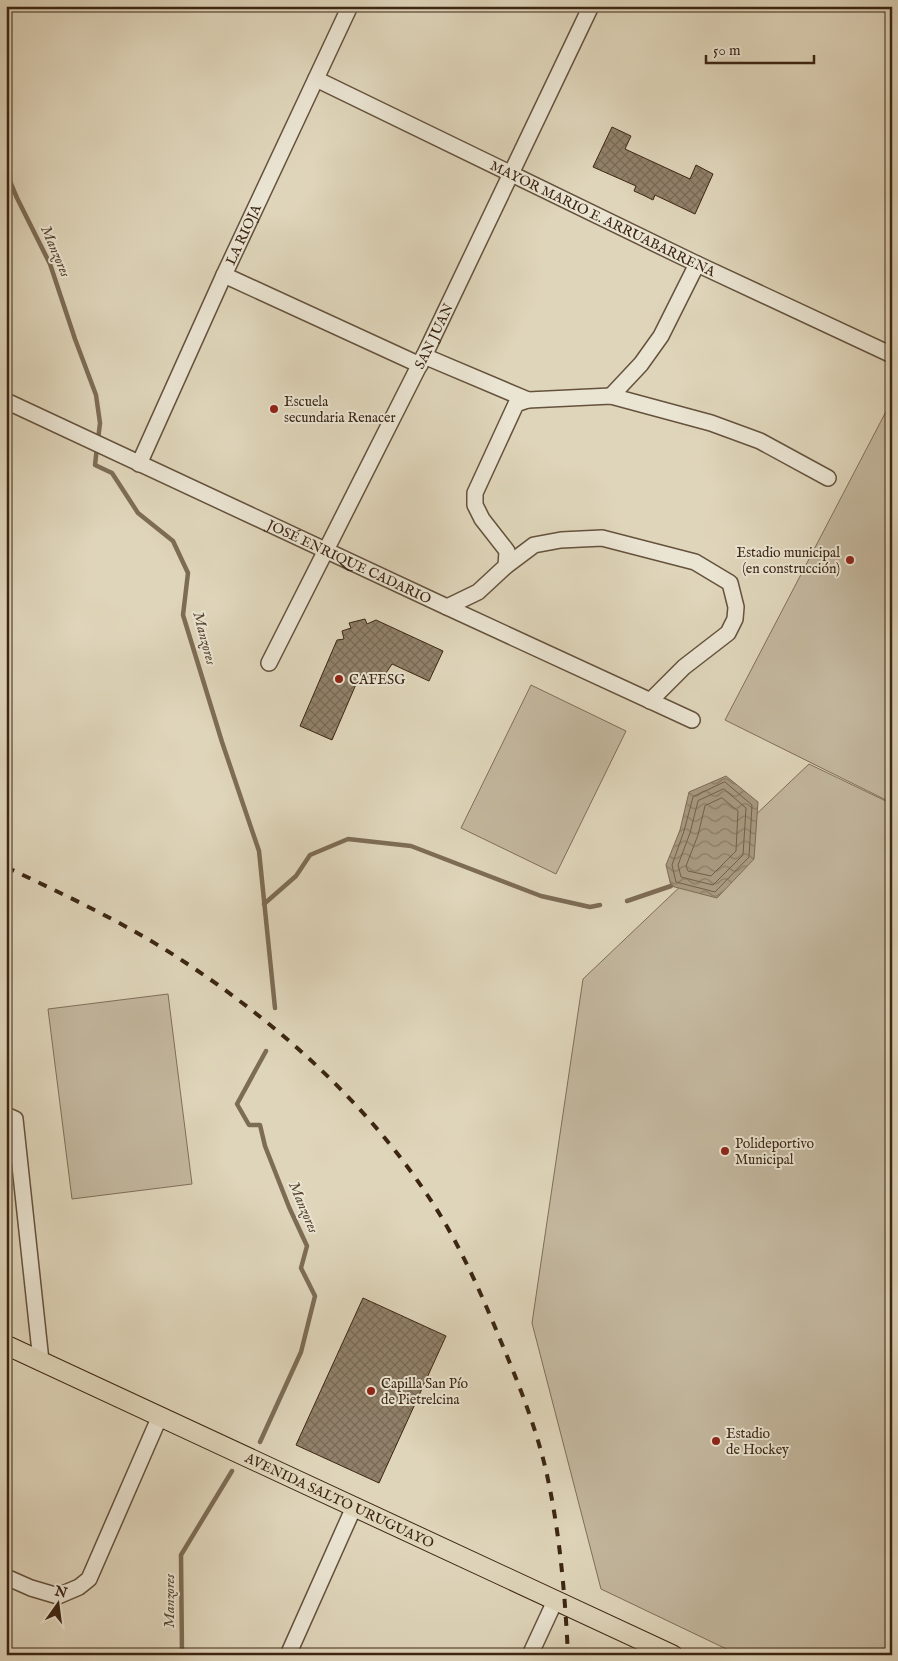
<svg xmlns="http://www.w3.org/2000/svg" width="898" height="1661" font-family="'IM FELL English',serif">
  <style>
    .park { fill: #c3b79e; stroke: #806e58 }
    .water { fill: url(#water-waves); stroke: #7d6c55 }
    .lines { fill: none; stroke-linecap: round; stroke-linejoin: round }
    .shore { stroke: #72604a; stroke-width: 1 }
    .stream { stroke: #7d6c55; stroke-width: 4.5 }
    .building { fill: url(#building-cross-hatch); stroke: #3c2613 }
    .minor-casing { stroke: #65523d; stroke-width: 18 }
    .major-casing { stroke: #3c2613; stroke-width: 21 }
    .minor { stroke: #eae4d2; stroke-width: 15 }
    .major { stroke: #dfd5ba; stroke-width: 19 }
    .rail { stroke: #3c2613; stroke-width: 4; stroke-dasharray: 9 9; stroke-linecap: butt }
    .poi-dot { fill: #8f2418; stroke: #eae4d2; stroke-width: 2 }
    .labels { text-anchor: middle; stroke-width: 4; stroke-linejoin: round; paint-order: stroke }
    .street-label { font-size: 14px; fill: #3c2613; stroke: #eae4d2 }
    .poi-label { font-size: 14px; fill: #3c2613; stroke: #eae4d2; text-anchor: start }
    .water-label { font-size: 15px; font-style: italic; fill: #5c4934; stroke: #eae4d2 }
  </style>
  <defs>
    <pattern id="water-waves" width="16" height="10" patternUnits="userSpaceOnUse" patternTransform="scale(1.25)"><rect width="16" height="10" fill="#a89a81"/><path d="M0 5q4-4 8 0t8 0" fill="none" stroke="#8a7d68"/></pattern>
    <pattern id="building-cross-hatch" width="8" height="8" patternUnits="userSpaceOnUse" patternTransform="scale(1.25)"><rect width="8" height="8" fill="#91816a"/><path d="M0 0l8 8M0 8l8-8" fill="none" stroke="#786956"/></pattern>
  </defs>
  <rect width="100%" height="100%" fill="#dfd5ba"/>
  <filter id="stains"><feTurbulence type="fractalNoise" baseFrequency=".004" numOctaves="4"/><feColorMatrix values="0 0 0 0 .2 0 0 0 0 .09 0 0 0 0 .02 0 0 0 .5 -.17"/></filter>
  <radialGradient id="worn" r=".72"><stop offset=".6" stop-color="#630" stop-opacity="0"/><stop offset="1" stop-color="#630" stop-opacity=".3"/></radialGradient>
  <g class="park">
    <polygon points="892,400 892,803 725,720"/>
    <polygon points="531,685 626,731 556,874 461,828"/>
    <polygon points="809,764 892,804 892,1655 739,1655 601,1589 532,1323 583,979"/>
    <polygon points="168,994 192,1184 72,1199 48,1009"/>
  </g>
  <polygon class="water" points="726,776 758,802 754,859 717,898 671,886 666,865 680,830 689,792"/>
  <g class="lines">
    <g class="shore">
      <polygon points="725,782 752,805 749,857 715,892 676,882 672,865 684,831 693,797"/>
      <polygon points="724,789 746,808 743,855 713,885 681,877 678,865 690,833 698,801"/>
      <polygon points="722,798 738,811 736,851 711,876 688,871 686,866 698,835 705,806"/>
    </g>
    <g class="stream">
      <polyline points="6,172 17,198 50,264 75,339 96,395 100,423 98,440"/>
      <polyline points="97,447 95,465 112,473 138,513 173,541 188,573 183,615 222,742 259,851 275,1008"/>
      <polyline points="627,901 671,886"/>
      <polyline points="264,904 296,876 310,855 348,839 411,846 541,896 590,907 600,905"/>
      <polyline points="260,1442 301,1352 315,1296 301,1268 307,1246 289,1207 265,1146 260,1125 249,1125 237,1104 266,1051"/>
      <polyline points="182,1655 181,1555 232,1471"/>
    </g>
  </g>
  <g class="building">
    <polygon points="612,127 631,136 625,149 690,179 696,165 713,174 695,214 655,195 653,200 643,195 634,191 636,186 593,167"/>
    <polygon points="365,619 367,624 376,620 443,651 429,681 392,664 384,676 378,679 360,675 332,740 300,726 337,640 344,639 342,631 351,628 349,623"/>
    <polygon points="363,1298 446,1336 379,1483 296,1445"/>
  </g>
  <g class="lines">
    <g class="minor-casing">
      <g id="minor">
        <path id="s1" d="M 316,79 L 697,264 L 892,355"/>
        <polyline points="224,275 420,365"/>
        <polyline points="424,356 528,400 611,396 711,423 760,441 828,478"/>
        <polyline points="611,396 641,364 661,336 697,264"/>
        <path id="s2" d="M 6,401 L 447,607 L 692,720"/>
        <path id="s3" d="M 139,464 L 224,275 L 350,6"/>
        <polyline points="506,566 534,545 561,540 602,538 695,562 730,583 736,607 735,619 728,633 684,667 650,701"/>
        <polyline points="447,607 478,592 506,566 507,551 482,519 475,505 475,493 516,404 528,400"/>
        <path id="s4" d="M 269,663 L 424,356 L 591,6"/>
        <polyline points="6,1115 15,1119 41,1361"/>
        <polyline points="6,1577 31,1588 58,1596 79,1587 89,1579 160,1416"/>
        <polyline points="288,1655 354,1507"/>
        <polyline points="530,1655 555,1601"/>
      </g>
    </g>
    <g class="major-casing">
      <g id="major">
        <path id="s5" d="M 6,1345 L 673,1655"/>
      </g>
    </g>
    <use href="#minor" class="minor"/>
    <use href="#major" class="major"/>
    <path class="rail" d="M 6,867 C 65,895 125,923 180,959 C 275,1021 365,1101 428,1196 C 459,1242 481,1293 502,1344 C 520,1387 537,1430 547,1475 C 560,1534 565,1595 568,1655"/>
  </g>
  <g class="poi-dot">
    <circle cx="274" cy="409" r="5"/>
    <circle cx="850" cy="560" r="5"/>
    <circle cx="339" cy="679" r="5"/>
    <circle cx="725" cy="1151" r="5"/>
    <circle cx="371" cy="1391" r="5"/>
    <circle cx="716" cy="1441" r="5"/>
  </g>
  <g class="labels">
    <g class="street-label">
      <text dy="5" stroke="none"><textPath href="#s1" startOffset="319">MAYOR MARIO E. ARRUABARRENA</textPath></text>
      <text dy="5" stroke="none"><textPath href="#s3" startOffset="252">LA RIOJA</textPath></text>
      <text dy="5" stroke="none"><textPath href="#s4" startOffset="366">SAN JUAN</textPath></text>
      <text dy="5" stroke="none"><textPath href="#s2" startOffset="379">JOSÉ ENRIQUE CADARIO</textPath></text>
      <text dy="5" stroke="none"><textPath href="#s5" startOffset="368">AVENIDA SALTO URUGUAYO</textPath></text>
    </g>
    <g class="poi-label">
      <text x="284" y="406">Escuela<tspan x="284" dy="16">secundaria Renacer</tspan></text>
      <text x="840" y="557" text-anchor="end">Estadio municipal<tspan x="840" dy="16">(en construcción)</tspan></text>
      <text x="349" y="684">CAFESG</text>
      <text x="735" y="1148">Polideportivo<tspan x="735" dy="16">Municipal</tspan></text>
      <text x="381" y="1388">Capilla San Pío<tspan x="381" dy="16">de Pietrelcina</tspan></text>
      <text x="726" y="1438">Estadio<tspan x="726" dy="16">de Hockey</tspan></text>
    </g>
    <g class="water-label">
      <text transform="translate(56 251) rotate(67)" y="5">Manzores</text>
      <text transform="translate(205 638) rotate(75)" y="5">Manzores</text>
      <text transform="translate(304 1207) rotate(67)" y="5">Manzores</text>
      <text transform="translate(169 1601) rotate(-90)" y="5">Manzores</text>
    </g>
  </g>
  <rect width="898" height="1661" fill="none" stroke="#dfd5ba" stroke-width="25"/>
  <rect x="8" y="8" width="883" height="1646" fill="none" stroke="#3c2613" stroke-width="2.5"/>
  <rect x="12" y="12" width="873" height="1636" fill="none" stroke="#3c2613"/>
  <g transform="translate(58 1604) rotate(14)" stroke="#eae4d2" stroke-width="4" paint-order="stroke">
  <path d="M0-4L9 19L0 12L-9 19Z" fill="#3c2613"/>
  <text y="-8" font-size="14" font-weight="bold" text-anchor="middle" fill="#3c2613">N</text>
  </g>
  <path d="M706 55v8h108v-8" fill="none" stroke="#3c2613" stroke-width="2.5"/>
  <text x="713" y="55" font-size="15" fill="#3c2613" stroke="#eae4d2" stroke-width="4" paint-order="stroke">50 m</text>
  <rect width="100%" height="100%" filter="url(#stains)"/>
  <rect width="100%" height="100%" fill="url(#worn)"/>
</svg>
